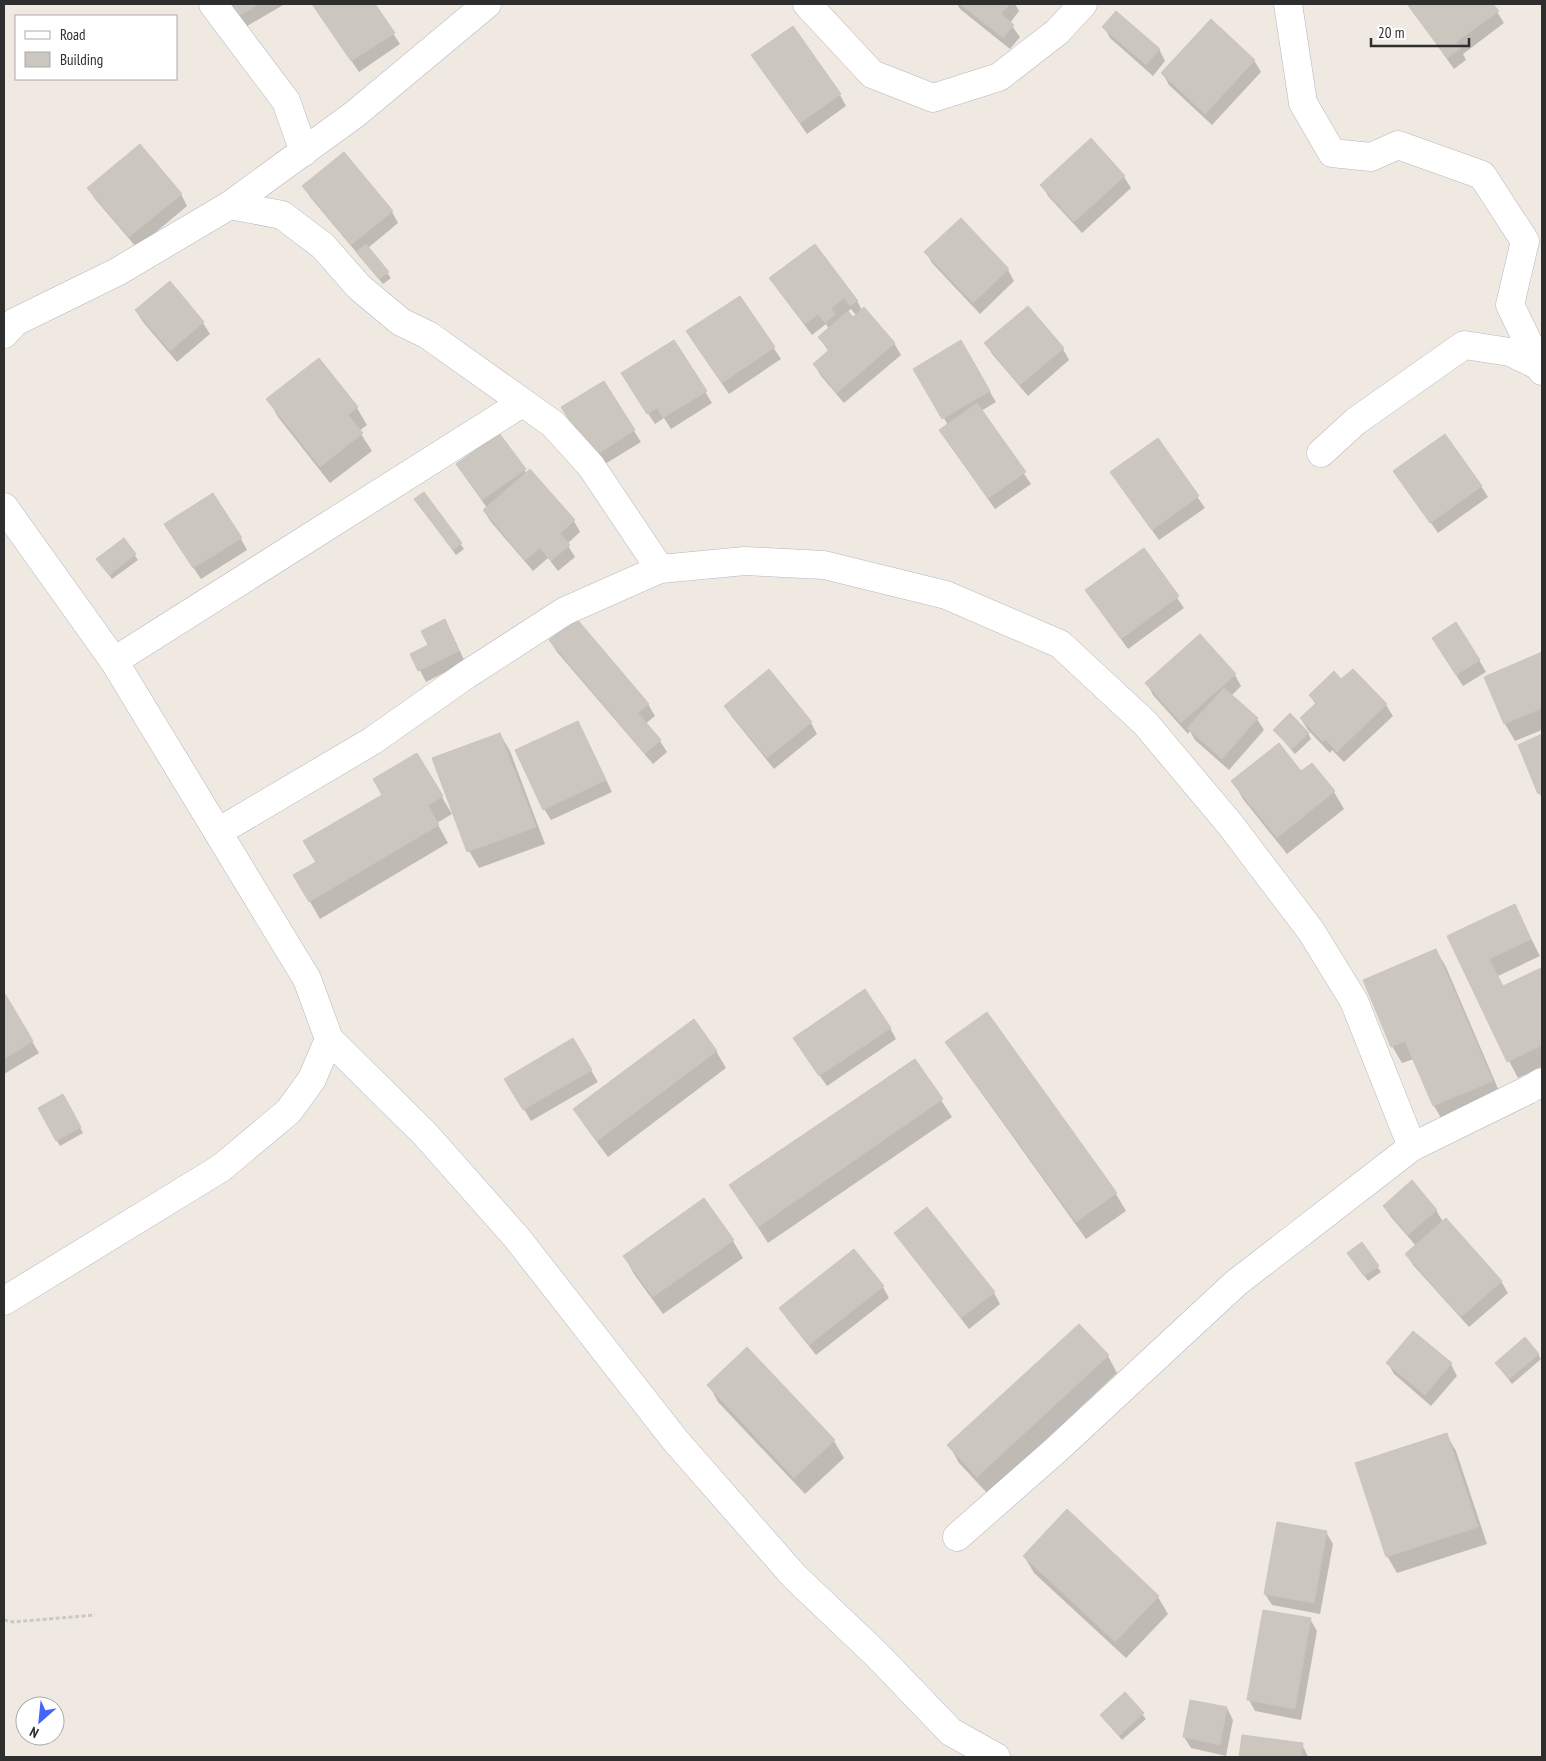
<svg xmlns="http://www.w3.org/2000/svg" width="1546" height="1761" font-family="'PT Sans Narrow',sans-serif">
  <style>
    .shadow { fill: #0003; fill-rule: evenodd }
    .building { fill: #cbc7bf; stroke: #cbc5ba }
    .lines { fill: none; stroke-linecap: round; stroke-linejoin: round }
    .minor-casing { stroke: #b4b7c1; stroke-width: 29 }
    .path { stroke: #c9c9c9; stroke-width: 3; stroke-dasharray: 4 2.5; stroke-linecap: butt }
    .minor { stroke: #fff; stroke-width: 28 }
  </style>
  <rect width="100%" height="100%" fill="#efe9e1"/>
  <g class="shadow">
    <polygon points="227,4 285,4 242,29"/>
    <polygon points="313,4 374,4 400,44 359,72"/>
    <polygon points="957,4 1015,4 1019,11 1010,23 1020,37 1010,49 960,9"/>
    <polygon points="1408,4 1492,4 1504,23 1463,54 1466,60 1454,69"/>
    <polygon points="1104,27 1159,49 1165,61 1153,76 1110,38"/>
    <polygon points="753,55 840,95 846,106 807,134"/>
    <polygon points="1254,60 1261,72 1212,125 1169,85 1163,74"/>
    <polygon points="1124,177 1131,188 1082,233 1048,196 1042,185"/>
    <polygon points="304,186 392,212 398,223 368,248 391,278 383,284 310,197"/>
    <polygon points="88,188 181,194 187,206 137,248 95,199"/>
    <polygon points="926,252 1008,270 1014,281 980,314 932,263"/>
    <path d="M 771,278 L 857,301 L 862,310 L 894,343 L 901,355 L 844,403 L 821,376 L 814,364 L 829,352 L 819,337 L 829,329 L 826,324 L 812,335 L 778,290 ZM 851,309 L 856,315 L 853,319 L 847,312 Z"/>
    <polygon points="169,283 203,323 210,334 177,362 143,322 136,311"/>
    <polygon points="740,297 781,359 729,394 694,343"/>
    <polygon points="674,341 712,403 671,429 664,418 655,424 629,385"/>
    <polygon points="960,342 996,402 981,411 1031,484 995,509 947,441 941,430 948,425 915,369"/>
    <polygon points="986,343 1063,349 1069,360 1028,396 992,354"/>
    <polygon points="603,382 641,442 600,467 569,419"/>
    <polygon points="268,399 357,408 367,425 359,431 372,451 330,483 278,417"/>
    <polygon points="499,435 527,474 530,471 574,521 580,532 567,544 575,557 558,571 548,558 533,571 491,522 484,511 487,508 457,464"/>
    <polygon points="1157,439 1205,508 1159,540 1118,483"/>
    <polygon points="1395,472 1481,486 1488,497 1438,533"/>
    <polygon points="424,494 464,549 456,555 419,504"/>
    <polygon points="172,536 241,539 247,550 201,579"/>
    <polygon points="124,540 138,560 112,579 101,564"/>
    <polygon points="1144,550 1184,608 1128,649 1087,591"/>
    <polygon points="451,632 465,662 426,682 412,655 429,646"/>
    <polygon points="1433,639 1479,660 1486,672 1463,686"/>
    <polygon points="550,641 648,704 655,716 645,724 660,741 667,752 653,764 557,652"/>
    <polygon points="1542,653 1542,730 1515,741 1505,724 1485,678"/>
    <polygon points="1353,670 1386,705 1393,716 1344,762 1332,750 1330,753 1308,730 1301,719 1316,705 1310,695 1341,681"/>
    <polygon points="1235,675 1241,686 1231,696 1257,719 1264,730 1229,770 1195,740 1190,731 1188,734 1153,695 1147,683"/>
    <polygon points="726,706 811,723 817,734 774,769 732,717"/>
    <polygon points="1274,730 1308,733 1311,739 1295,754"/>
    <polygon points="500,734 510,751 545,844 479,868 469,851"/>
    <polygon points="584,734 612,792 551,820 544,809"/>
    <polygon points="1542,736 1542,799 1519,745"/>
    <polygon points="417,755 452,814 437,823 448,843 320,919 295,876 318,863 383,795"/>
    <polygon points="1311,764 1334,792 1344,809 1287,854 1243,799 1233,781 1301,772"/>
    <polygon points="1514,905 1540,956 1498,976 1503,987 1541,969 1542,971 1542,1067 1518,1078 1509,1061 1449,936"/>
    <polygon points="1436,950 1446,967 1502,1098 1444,1123 1434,1106 1414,1059 1402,1063 1392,1046"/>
    <polygon points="4,994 39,1053 4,1074"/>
    <polygon points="890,1028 896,1039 827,1086 801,1049"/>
    <polygon points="573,1040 598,1082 531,1121 506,1079"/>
    <polygon points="947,1042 1116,1194 1126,1211 1086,1239 957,1059"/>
    <polygon points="716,1051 726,1068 608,1157 585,1126 575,1109"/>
    <polygon points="915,1060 952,1117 768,1243 731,1186"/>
    <polygon points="62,1096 83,1133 60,1146 39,1108"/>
    <polygon points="704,1200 733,1241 743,1258 663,1314 634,1274 625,1257"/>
    <polygon points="1384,1206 1436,1210 1443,1222 1501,1281 1508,1293 1469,1327 1413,1265 1406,1254 1416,1246 1391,1217"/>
    <polygon points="896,1233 994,1293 1000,1304 969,1329 903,1244"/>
    <polygon points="1361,1244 1381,1272 1368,1281 1352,1258"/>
    <polygon points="883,1287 889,1298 816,1355 788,1320 781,1308"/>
    <polygon points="1538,1354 1541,1359 1512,1384 1496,1363"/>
    <polygon points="1108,1356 1117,1373 988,1494 959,1463 949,1445"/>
    <polygon points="1388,1363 1451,1364 1457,1376 1431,1406 1394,1374"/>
    <polygon points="709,1385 834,1441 844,1458 805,1494 718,1402"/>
    <polygon points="1446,1434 1456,1451 1487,1544 1397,1573 1387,1556"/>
    <polygon points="1326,1532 1333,1544 1320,1614 1272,1605 1265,1594"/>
    <polygon points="1024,1556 1158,1597 1168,1614 1126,1658 1034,1573"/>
    <polygon points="1310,1619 1317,1631 1301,1720 1255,1711 1249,1700"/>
    <polygon points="1125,1694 1146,1719 1122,1740 1101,1715"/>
    <polygon points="1227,1708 1233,1720 1226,1756 1191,1748 1184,1737"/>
    <polygon points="1243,1736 1302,1744 1308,1757 1240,1757"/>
  </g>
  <g class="building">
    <polygon points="226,4 259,4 235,18"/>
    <polygon points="312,4 375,4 395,33 351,61"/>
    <polygon points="960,4 1010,4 1001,14 1014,25 1003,38"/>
    <polygon points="1407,4 1493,4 1499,11 1456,42 1461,48 1447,58"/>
    <polygon points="1116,11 1160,49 1146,65 1102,27"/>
    <polygon points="1211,19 1255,60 1205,114 1161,73"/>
    <polygon points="793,26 841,94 800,123 751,55"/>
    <polygon points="1091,138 1125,176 1074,222 1040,185"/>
    <polygon points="140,144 182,194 129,237 87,188"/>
    <polygon points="344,152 393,211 351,245 302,186"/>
    <polygon points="961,218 1009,269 973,303 924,252"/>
    <polygon points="366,244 389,272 379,279 356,252"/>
    <polygon points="815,244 858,301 850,306 844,298 831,308 836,314 825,323 818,314 805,324 769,278"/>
    <polygon points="170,281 204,322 170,351 135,310"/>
    <polygon points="740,296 775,347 722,383 686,331"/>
    <polygon points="1028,306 1064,348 1020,385 984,343"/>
    <polygon points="864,307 895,343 837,393 813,364 829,350 818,337 848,311 853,317"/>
    <polygon points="674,340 707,391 663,418 657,408 647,414 621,373"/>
    <polygon points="961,340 990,391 942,419 913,369"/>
    <polygon points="319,358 358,407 348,415 363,433 320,467 266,399"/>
    <polygon points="604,381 635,430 593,457 561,407"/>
    <polygon points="977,403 1026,472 988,498 939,430"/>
    <polygon points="499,433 526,469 482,500 456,464"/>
    <polygon points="1445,434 1482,486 1430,523 1393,471"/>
    <polygon points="1158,438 1199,496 1152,530 1110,472"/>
    <polygon points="530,469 575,520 560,533 570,545 551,561 540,548 525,560 483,510"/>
    <polygon points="424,492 462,543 453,550 414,499"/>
    <polygon points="213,493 242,538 193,568 164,524"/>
    <polygon points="124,538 136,554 109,575 96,559"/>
    <polygon points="1144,548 1179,596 1121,639 1085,590"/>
    <polygon points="576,618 649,704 638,713 661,740 645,754 549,640"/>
    <polygon points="445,619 459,651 418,671 410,654 428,645 421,631"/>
    <polygon points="1456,622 1480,660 1456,675 1432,638"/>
    <polygon points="1200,634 1236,674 1181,723 1145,683"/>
    <polygon points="1542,652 1542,708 1504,724 1484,677"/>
    <polygon points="769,669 812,722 767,758 724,706"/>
    <polygon points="1353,669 1387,704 1337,752 1325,739 1323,742 1300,718 1316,703 1309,695 1334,671 1341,679"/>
    <polygon points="1224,688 1258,718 1222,759 1187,728"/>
    <polygon points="1290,713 1309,733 1292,749 1273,730"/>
    <polygon points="578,721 606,780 543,810 515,750"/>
    <polygon points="500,733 536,827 467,852 432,758"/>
    <polygon points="1542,734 1542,792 1538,794 1518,745"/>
    <polygon points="1279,743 1301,771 1312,763 1335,791 1277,838 1231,781"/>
    <polygon points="417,753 443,796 428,805 439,825 309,902 293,875 316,862 303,841 382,795 373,779"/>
    <polygon points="1515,904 1531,939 1489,959 1503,986 1541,968 1542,1050 1540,1046 1507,1062 1447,936"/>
    <polygon points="1436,949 1493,1081 1433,1106 1405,1041 1391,1047 1363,980"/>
    <polygon points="865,989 891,1028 819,1076 793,1038"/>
    <polygon points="4,992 33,1041 4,1059"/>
    <polygon points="987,1012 1117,1193 1076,1222 945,1042"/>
    <polygon points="694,1019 717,1051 597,1141 573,1109"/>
    <polygon points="573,1038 592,1070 523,1110 504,1079"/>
    <polygon points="915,1059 943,1099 758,1227 729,1185"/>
    <polygon points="63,1094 81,1127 56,1141 38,1108"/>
    <polygon points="1412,1180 1437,1210 1408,1235 1383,1206"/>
    <polygon points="704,1198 734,1240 653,1297 623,1256"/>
    <polygon points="927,1207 995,1292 961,1318 894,1233"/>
    <polygon points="1446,1218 1502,1281 1461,1317 1405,1254"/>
    <polygon points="1362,1242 1379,1266 1364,1276 1347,1253"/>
    <polygon points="854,1249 884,1286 809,1345 779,1308"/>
    <polygon points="1079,1324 1109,1355 977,1477 947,1445"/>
    <polygon points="1413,1331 1452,1363 1425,1395 1386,1363"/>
    <polygon points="1525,1337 1539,1354 1509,1379 1495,1363"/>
    <polygon points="747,1347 835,1440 794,1478 707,1385"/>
    <polygon points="1447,1433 1478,1527 1386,1557 1355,1463"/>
    <polygon points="1067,1509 1159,1596 1115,1642 1023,1556"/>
    <polygon points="1277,1522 1327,1531 1314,1603 1264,1594"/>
    <polygon points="1263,1610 1311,1618 1295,1709 1247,1700"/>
    <polygon points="1125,1692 1144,1713 1119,1736 1100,1715"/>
    <polygon points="1190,1700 1227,1707 1220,1745 1183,1737"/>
    <polygon points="1242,1735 1303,1743 1301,1757 1239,1757"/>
  </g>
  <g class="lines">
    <g class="minor-casing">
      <g id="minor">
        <polyline points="213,4 286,101 304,152"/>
        <polyline points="807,4 872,74 933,98 999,77 1057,32 1083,4"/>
        <polyline points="1288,4 1303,103 1332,153 1371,157 1398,145 1482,175 1525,241 1510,305 1542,371"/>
        <polyline points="230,205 282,215 323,246 359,287 401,322 428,335 553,424 591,466 660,569"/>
        <polyline points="4,334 15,322 117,272 230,205 355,114 487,4"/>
        <polyline points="1321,453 1356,421 1464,345 1510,352 1541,367"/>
        <polyline points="4,507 114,661 307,979 329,1039 425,1134 517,1238 675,1440 794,1576 877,1655 951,1732 996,1757"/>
        <polyline points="114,661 522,403"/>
        <polyline points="218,832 372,741 466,675 565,611 660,569 745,561 824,565 946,595 1060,644 1145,723 1229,823 1311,931 1354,1001 1412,1147"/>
        <polyline points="4,1301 221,1168 289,1111 312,1079 329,1039"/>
        <polyline points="957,1537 1056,1450 1236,1283 1412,1147 1528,1090 1542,1082"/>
      </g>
    </g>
    <polyline class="path" points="4,1620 13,1622 95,1615"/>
    <use href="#minor" class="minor"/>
  </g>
  <rect width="1546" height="1761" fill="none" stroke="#2e2e2e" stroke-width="10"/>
  <rect x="15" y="15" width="162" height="65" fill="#ffffff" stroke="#ababab"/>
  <rect x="25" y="31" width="25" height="8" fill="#ffffff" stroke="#ababab"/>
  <text x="60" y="40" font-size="15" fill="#2e2e2e">Road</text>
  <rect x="25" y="52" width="25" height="15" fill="#cbc7bf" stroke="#ababab"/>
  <text x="60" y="65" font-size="15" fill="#2e2e2e">Building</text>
  <g transform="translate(40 1721) rotate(207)"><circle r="24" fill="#ffffff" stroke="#ababab"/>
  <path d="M0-4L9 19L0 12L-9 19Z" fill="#4264fb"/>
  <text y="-8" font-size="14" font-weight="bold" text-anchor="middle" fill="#2e2e2e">N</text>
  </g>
  <path d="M1371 38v8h98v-8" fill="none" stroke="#2e2e2e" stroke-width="2.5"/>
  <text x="1378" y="38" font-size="15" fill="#2e2e2e" stroke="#ffffff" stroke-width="4" paint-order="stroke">20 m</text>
</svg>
